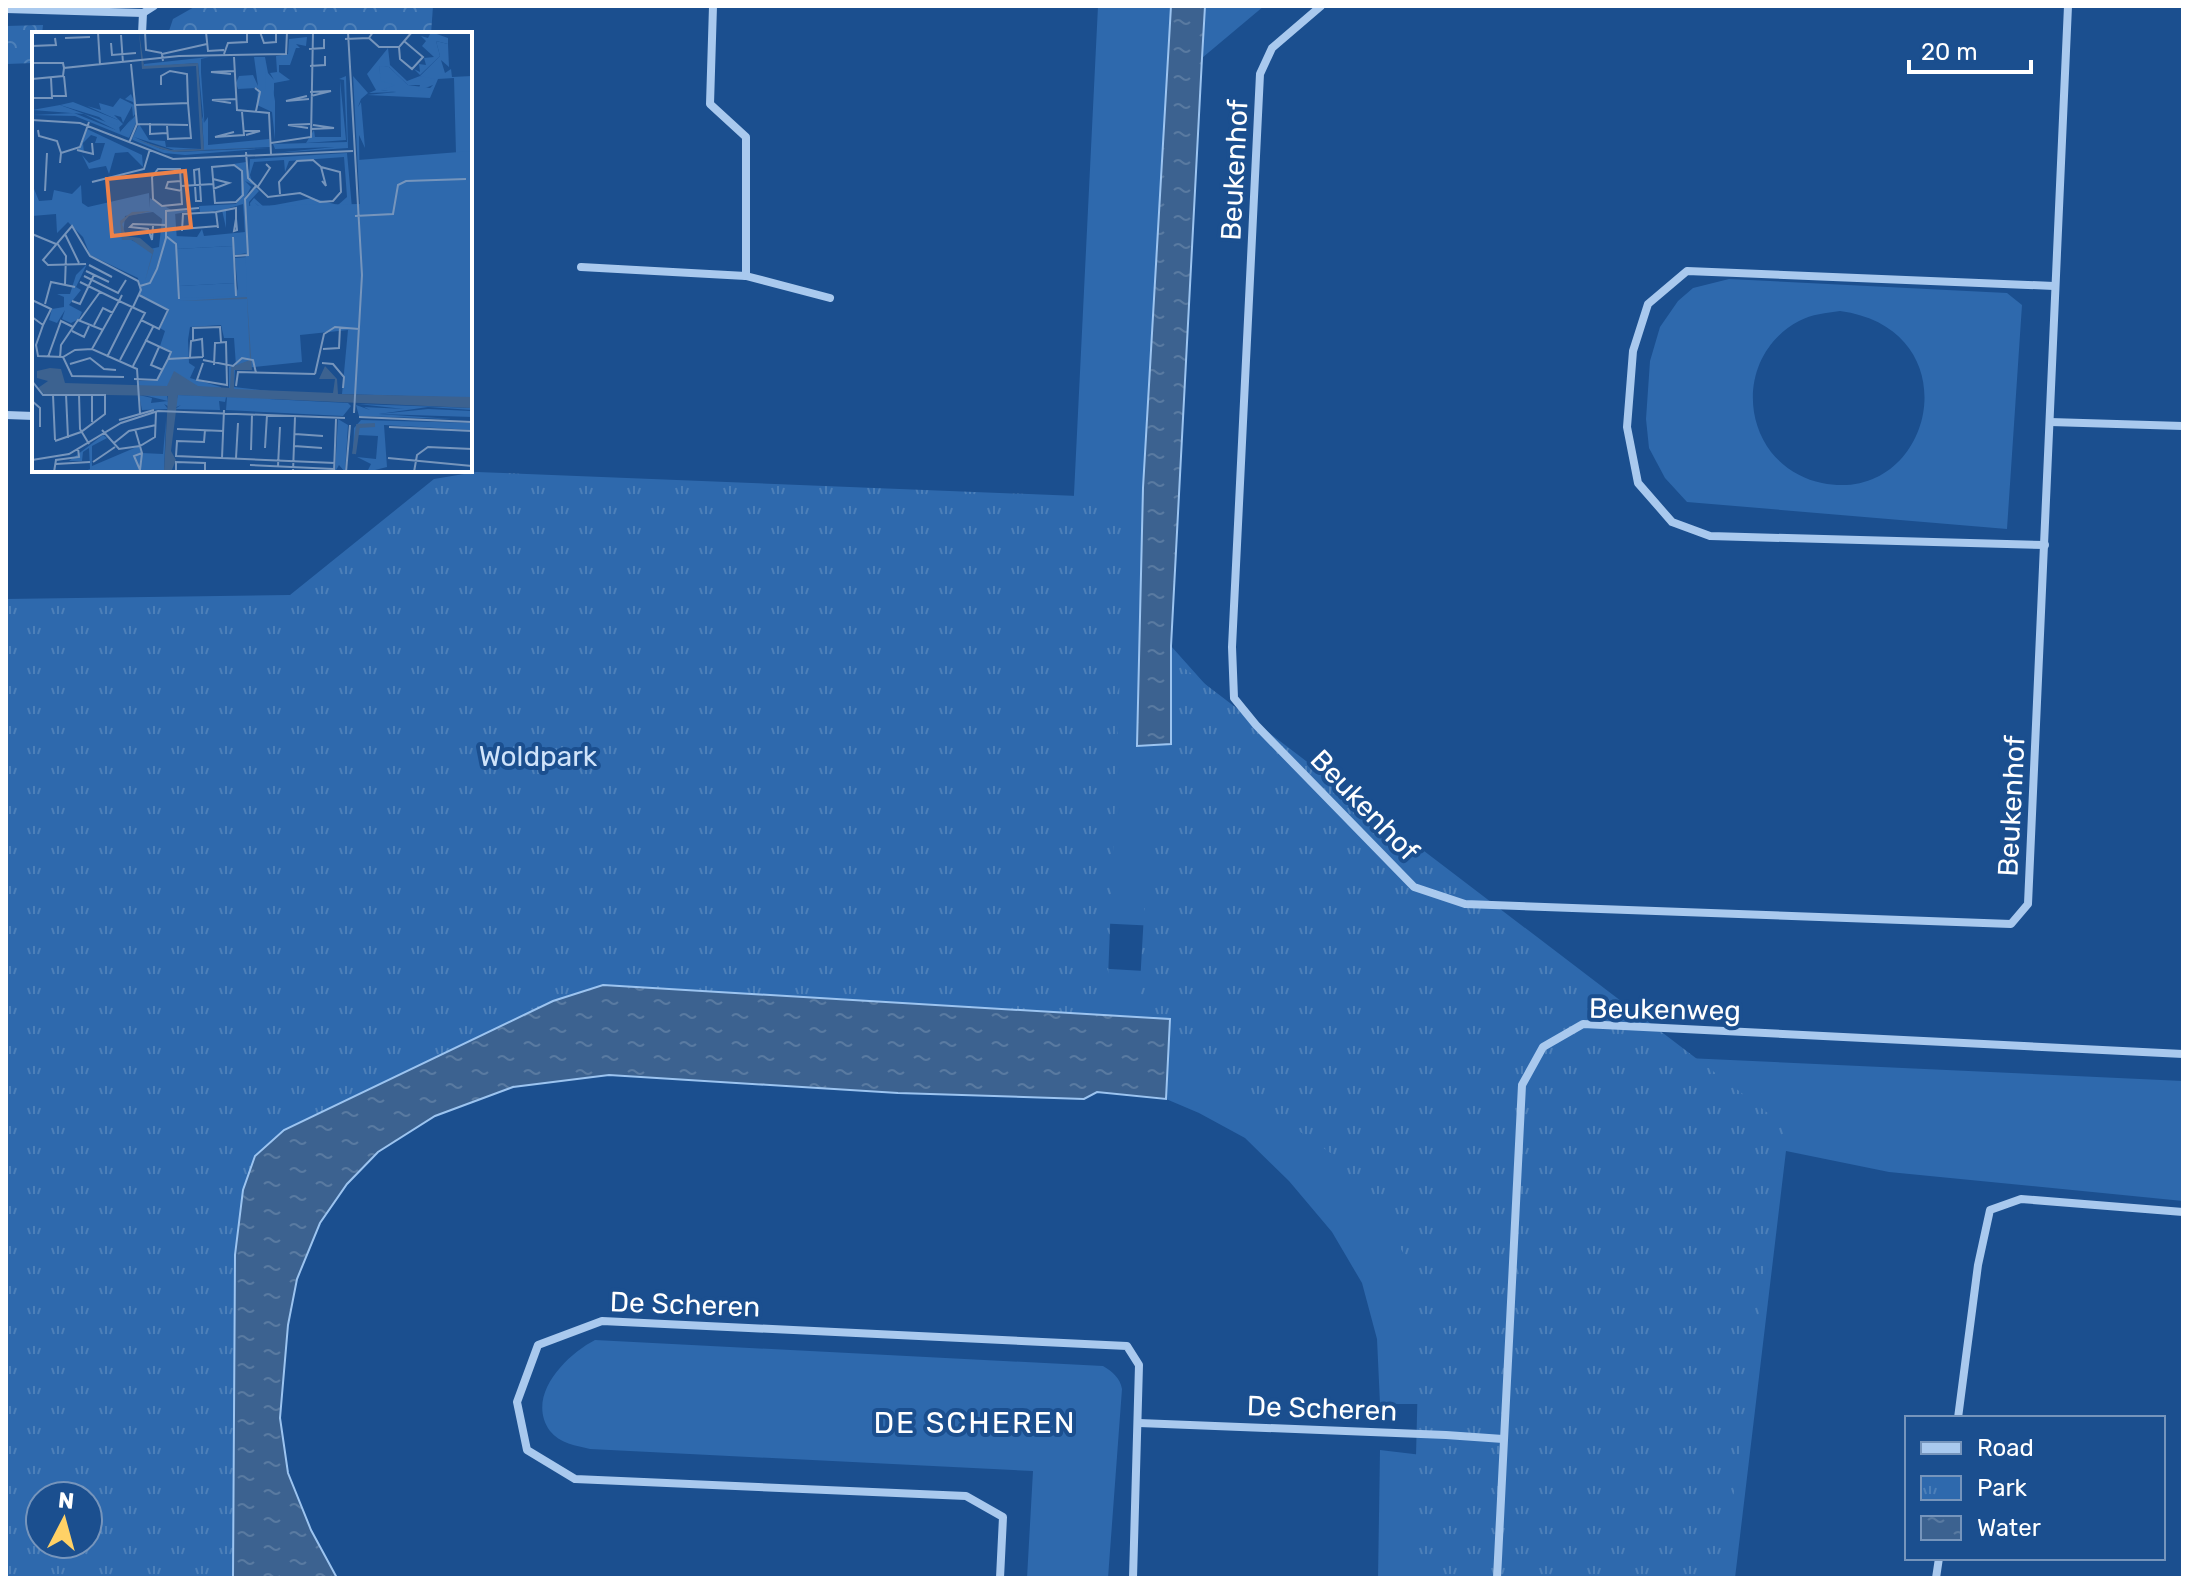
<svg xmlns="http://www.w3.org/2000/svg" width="2189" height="1584" font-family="Rubik,sans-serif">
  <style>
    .grass { fill: #2e69ad; fill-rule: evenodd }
    .forest { fill: url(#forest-crowns) }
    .park { fill: url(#park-tufts); fill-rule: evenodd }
    .water { fill: url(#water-ripples); stroke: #9cc4f0; stroke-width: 2 }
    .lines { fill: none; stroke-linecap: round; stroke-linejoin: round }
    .minor { stroke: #a9c9ee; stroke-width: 8 }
    .labels { text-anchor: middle; stroke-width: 8; stroke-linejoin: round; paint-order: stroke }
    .street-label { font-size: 28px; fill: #fff; stroke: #1b4f8f }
    .park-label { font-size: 28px; fill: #cfe3fa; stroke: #1b4f8f }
    .neighbourhood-label { font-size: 30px; letter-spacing: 2px; fill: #fff; stroke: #1b4f8f }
    .inset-river { fill: none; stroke: #3c6290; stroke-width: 4 }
    .inset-road { fill: none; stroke: #7695bc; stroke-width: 2 }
    .view { fill: #ee8249; fill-opacity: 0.15; stroke: #ee8249; stroke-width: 4 }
    .inset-edge { fill: none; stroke: #fff; stroke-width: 4 }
  </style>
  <defs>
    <pattern id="forest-crowns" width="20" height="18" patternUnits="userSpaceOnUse" patternTransform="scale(2)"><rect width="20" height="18" fill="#2e69ad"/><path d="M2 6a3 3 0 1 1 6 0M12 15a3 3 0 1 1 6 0" fill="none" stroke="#4d80b9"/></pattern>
    <pattern id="park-tufts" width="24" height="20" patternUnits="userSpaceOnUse" patternTransform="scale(2)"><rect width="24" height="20" fill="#2e69ad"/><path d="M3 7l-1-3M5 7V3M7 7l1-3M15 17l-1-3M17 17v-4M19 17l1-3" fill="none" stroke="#4d80b9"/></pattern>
    <pattern id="water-ripples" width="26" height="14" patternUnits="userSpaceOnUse" patternTransform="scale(2)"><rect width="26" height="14" fill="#3c6290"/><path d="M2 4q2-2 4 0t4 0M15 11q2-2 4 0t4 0" fill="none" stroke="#597aa1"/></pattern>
  </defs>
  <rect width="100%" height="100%" fill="#1b4f8f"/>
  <g class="grass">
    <polygon points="1098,6 1171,6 1143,488 1171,744 1171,646 1417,921 1408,938 1053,921"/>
    <polygon points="1205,6 1264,6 1202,58"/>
    <path d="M 1729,279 L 2007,293 L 2022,305 L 2007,529 L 1687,502 L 1665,478 L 1649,448 L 1646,419 L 1650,361 L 1660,327 L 1678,301 L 1693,288 ZM 1840,311 C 1974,329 1934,506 1822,483 C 1802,479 1784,468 1771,452 C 1739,409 1750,347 1799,321 C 1812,314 1826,313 1840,311 Z"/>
    <polygon points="569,936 1441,989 1424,1404 1380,1404 1377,1339 1362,1283 1332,1232 1289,1181 1245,1138 1199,1113 1166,1099 1170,1019 603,985"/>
    <polygon points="1621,1055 2183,1081 2183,1201 1889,1172 1786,1151 1735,1578 1513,1578"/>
    <path d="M 595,1340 L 1103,1366 C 1113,1372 1120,1378 1122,1389 L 1108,1578 L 1027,1578 L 1033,1471 L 590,1449 C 577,1446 559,1443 550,1431 C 525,1396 566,1355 595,1340 Z"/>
    <polygon points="1380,1450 1422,1455 1417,1578 1378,1578"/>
  </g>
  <g class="forest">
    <polygon points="196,6 433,6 431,34 168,34 173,19"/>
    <polygon points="43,25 42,34 34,34 34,63 6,64 6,26"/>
  </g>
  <g class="park">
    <path d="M 476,472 L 1127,498 L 1105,1054 L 513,1057 L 274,1222 L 276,1578 L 6,1578 L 6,599 L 290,595 L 434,479 ZM 40,1496 L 88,1496 L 88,1544 L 40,1544 Z"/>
    <polygon points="1159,649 1785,1126 1722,1578 1413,1578 1418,1376 1417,1277 1383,1218 1332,1154 1198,1061 1136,1055"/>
  </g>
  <g class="water">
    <polygon points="1171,6 1205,6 1202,58 1171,646 1171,744 1137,746 1143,488"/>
    <polygon points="603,985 1170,1019 1166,1099 1097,1092 1084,1099 898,1093 609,1075 513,1087 435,1116 378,1152 347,1184 320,1223 297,1279 288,1325 280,1418 288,1473 311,1530 337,1578 233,1578 235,1255 243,1190 255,1156 284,1130 553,1001"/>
  </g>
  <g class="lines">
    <g class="minor">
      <polyline points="713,6 710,104 746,137 746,276"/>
      <polyline points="1321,6 1272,48 1260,74 1232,647 1234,698 1256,725 1414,887 1465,904 2011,924 2028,904 2068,6"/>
      <polyline points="6,9 143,13 154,6"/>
      <polyline points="142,34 143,13"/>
      <polyline points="581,267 746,276 830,298"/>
      <polyline points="6,415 34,416"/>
      <polyline points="2050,422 2183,426"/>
      <polyline points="2045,545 1710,536 1672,522 1638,483 1627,427 1633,351 1648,304 1687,271 2054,286"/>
      <polyline points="1958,1418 1978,1265 1990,1210 2021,1199 2183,1212"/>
      <polyline points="1139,1423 1446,1435 1503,1439"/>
      <polyline points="1000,1578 1003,1517 966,1496 575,1479 527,1450 517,1402 538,1345 602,1321 1127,1346 1139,1365 1133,1578"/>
      <polyline points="1497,1578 1522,1085 1543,1047 1583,1024 2183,1054"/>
      <polyline points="1936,1578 1939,1558"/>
    </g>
  </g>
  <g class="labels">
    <g class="street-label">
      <text transform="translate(1234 170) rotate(-87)" y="10">Beukenhof</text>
      <text transform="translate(1365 805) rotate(46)" y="10">Beukenhof</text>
      <text transform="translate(2011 806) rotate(-87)" y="10">Beukenhof</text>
      <text transform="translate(1665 1009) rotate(1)" y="10">Beukenweg</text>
      <text transform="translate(685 1304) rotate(2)" y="10">De Scheren</text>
      <text transform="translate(1322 1408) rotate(2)" y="10">De Scheren</text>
    </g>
    <g class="park-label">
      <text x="538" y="766">Woldpark</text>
    </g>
    <g class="neighbourhood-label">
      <text x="975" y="1433">DE SCHEREN</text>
    </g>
  </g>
  <g transform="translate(32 32)">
    <rect width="440" height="440" fill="#1b4f8f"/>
    <path d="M 275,5 L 274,14 L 264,12 L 268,16 L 264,16 L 258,33 L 247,33 L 247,40 L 258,48 L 242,51 L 242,69 L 241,58 L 233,58 L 233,25 L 236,41 L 242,48 L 238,41 L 245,40 L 244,24 L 256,22 L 257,7 ZM 404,9 L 416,12 L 417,35 L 409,28 L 413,41 L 419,37 L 420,45 L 440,44 L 440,122 L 424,122 L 422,46 L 406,47 L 398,66 L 335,63 L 364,60 L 348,58 L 347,33 L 357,35 L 376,53 L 398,56 L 401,53 L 388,44 L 408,24 ZM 177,25 L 169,27 L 169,40 L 174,114 L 182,114 L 174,116 L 166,31 L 112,35 L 112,32 ZM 314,44 L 316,116 L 242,121 L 303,115 L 243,117 L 241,112 L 315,110 L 312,48 L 307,47 ZM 321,44 L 336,61 L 329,67 L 326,75 L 329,70 L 333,116 L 327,103 L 328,175 ZM 99,62 L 103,71 L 104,91 L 97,106 L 43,84 L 0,83 L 42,81 L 84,98 L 67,85 L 28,73 L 41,70 L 86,88 L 88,100 L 103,84 L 101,70 L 93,67 ZM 107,92 L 117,108 L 133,109 L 134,115 L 169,117 L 142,118 L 102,105 L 129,117 L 146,120 L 238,116 L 153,123 L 132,121 L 101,108 L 100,107 ZM 214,130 L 221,153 L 213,149 L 219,155 L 213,166 L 223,155 L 227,159 L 217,170 L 221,220 L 203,223 L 201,214 L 144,217 L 135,203 L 136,179 L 166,178 L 143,182 L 143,204 L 165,205 L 170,197 L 172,204 L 213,200 L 211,172 L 194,177 L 194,196 L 190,178 L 168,180 L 167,174 L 204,172 L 209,164 L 209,139 L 201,132 ZM 215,225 L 218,292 L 148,269 L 147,254 L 203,251 L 206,259 L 203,226 ZM 55,232 L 44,255 L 49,258 L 37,273 L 50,280 L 47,287 L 39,291 L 30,287 L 33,278 L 25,291 L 17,288 L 20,277 L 32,275 L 32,265 L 25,262 L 38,262 L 44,243 ZM 107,362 L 135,363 L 137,377 L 136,374 L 132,372 L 136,377 L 110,378 L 107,363 L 120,366 L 119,371 L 136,369 ZM 146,363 L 194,365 L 193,370 L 187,369 L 188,378 L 143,377 L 149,373 L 142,376 ZM 195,365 L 316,371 L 319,374 L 311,384 L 194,378 ZM 326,372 L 440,376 L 440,378 L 396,375 L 347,382 L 420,387 L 327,384 L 324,373 L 338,378 L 332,375 L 372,377 ZM 306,387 L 316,393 L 313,440 L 307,433 L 303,440 ZM 134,388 L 132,440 L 51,440 L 58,437 L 57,416 L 51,420 L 50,429 L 37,429 L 71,403 L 75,406 L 60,414 L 60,434 L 107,414 L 110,421 L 131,422 ZM 329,388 L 440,391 L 440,398 L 352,393 L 355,435 L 335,440 L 339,432 L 325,425 L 344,427 L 346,404 L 326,403 L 321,423 L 322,396 Z" fill="#2e69ad"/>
    <path d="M 399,0 L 416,6 L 416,12 L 404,9 L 408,24 L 388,43 L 382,37 L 388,40 L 387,32 L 394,33 L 392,26 L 402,25 L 390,14 L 394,9 L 389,4 L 396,6 ZM 356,16 L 358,33 L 375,49 L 388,44 L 403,47 L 401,53 L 386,59 L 388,53 L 376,53 L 357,35 L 347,34 L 349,49 L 363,53 L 349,58 L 364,60 L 337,61 L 344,58 L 335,42 ZM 222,25 L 233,25 L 234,58 L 241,58 L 243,69 L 243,108 L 240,80 L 225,73 L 226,56 L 206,57 L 204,51 L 207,44 L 221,43 L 226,54 ZM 308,48 L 314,108 L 274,111 L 282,98 L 283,105 L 309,105 ZM 88,66 L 102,73 L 103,82 L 92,98 L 89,99 L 101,85 L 100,74 L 91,91 L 89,85 L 82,83 L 91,92 L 84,98 L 52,82 L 0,78 L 28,73 L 85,94 L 86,88 L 55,74 L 69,78 L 67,71 L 81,75 ZM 170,84 L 172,91 L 176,85 L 176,113 L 237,107 L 238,115 L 172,118 ZM 55,97 L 110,123 L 111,135 L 96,120 L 83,121 L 77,142 L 74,134 L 57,137 L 50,123 L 57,131 L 68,127 L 73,111 L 63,111 L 65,105 L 59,103 L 51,111 L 52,121 L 46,118 ZM 315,121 L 320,176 L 258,200 L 222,170 L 257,202 L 221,221 L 218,171 L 222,166 L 232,175 L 280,166 L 306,173 L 315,165 L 312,125 L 257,129 L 253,140 L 252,128 L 222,130 L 217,146 L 218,127 ZM 396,377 L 440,379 L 440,385 L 347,382 Z" fill="#2e69ad"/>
    <path d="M 440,119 L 440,366 L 310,362 L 316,298 L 268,303 L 270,330 L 203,337 L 202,355 L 237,359 L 238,368 L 189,365 L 190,356 L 197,356 L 197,335 L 204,334 L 202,306 L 192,306 L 189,293 L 158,295 L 156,308 L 157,331 L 163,335 L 158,346 L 189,355 L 188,365 L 145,363 L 137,373 L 136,363 L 106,361 L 107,349 L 124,349 L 140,320 L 128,314 L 133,299 L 128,296 L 137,278 L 108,263 L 106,246 L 58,223 L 51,205 L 36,190 L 25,201 L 24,182 L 0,184 L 0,152 L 7,169 L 20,168 L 22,158 L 40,162 L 49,153 L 50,171 L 56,175 L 117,161 L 118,176 L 118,166 L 143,180 L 149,266 L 215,264 L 212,174 L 328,172 L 326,128 ZM 121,180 L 130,187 L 127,215 L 118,217 L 91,204 L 93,184 Z" fill="#2e69ad" fill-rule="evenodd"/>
    <path d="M 201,214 L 203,251 L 147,254 L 144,217 Z" fill="#2e69ad"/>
    <path d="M 107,0 L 112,34 L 166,31 L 172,118 L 236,115 L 142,120 L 129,117 L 102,107 L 139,118 L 169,117 L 164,34 L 110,37 ZM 120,179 L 97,184 L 90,192 L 94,204 L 108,206 L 122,218 L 113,249 L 120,222 L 100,208 L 90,208 L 88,189 L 100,180 ZM 215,265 L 220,338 L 202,338 L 202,357 L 301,361 L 303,347 L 287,347 L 293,334 L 305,347 L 306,362 L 440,365 L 440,376 L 146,363 L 139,419 L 144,428 L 139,440 L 132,440 L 136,364 L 12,362 L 6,356 L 16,349 L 5,346 L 5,339 L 18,336 L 29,337 L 33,351 L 135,354 L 142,339 L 166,354 L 198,356 L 199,335 L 218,328 L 215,267 L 148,269 Z" fill="#3c6290"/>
    <path class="inset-river" d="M 322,422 L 326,394 L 343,393"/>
    <path class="inset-road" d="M 66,0 L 68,33M 113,0 L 114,18 L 130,21M 174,0 L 176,19 L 192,18M 228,0 L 232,11 L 244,10 L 244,0M 316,0 L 330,243 L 322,381M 341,0 L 337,6 L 347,15 L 367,15M 89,3 L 91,31M 33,6 L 58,5M 313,7 L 337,6M 372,9 L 391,25 L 380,37 L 368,27 L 367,15 L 380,0M 79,11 L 80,23 L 104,21M 0,14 L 24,13 L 23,6M 277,17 L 292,16 L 292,7M 192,22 L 196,11 L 215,10 L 215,0M 202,25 L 205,78 L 237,81 L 239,122M 131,29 L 130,22 L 175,12M 0,31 L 31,31 L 32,36M 278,34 L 293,33 L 293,24M 199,42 L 179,40 L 202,39M 0,47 L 31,44 L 32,36 L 147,24 L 254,22 L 255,0M 223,56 L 228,60 L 224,79M 278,60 L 299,59 L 279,64M 20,64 L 34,64 L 32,44M 275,64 L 254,69 L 277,67M 0,66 L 20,66 L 19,46M 199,71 L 180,68 L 204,67M 104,73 L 156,71 L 155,42 L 138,39 L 129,44 L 129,53M 0,88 L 48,91 L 141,127 L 321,119M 118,91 L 118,102 L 135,101M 105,92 L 156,93M 135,94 L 136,107 L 159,106 L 156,71M 276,96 L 256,93 L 278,92M 279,97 L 302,96 L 281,93M 6,98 L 7,104 L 25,109 L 29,121M 212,99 L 228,99 L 214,103M 202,100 L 183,105 L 212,103 L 210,80M 97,111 L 105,92 L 99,32M 239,111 L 279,105 L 281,0M 45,118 L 61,122 L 60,111M 214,120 L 216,146 L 236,165 L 268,161 L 288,170 L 301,169 L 309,160 L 308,140 L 289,135M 28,131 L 29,121 L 48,115 L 57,90M 202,133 L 210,139 L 211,163 L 204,170 L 183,171 L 180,135 ZM 289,135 L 294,154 L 290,149M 126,137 L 148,137 L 150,172 L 130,174 L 121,167 L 120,145 ZM 167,137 L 169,169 L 164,169 L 162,138 ZM 181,147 L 197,151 L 181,157M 149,149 L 136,150 L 134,156 L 150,159M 60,150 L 112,137 L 118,117M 149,154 L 181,152M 225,156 L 238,136 L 234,132M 13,159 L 15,121M 248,162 L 247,150 L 265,129 L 281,128 L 289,135M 184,180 L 204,176 L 204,187 L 205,198 L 202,199 L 204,187M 323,184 L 361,182 L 366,153 L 374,149 L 434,147M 121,194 L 120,208 L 116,197 L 98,195 L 101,192 L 134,193M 150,197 L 186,194M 150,199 L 151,182 L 184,180 L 186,196M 0,202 L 24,212M 33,202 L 47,231M 134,204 L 144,212 L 147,267M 201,205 L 204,264M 25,211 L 34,224 L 33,252M 203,224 L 216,223 L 213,167 L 224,154M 54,232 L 16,233 L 11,228 L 40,194 L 58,224 L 106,249 L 109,258 L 101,275M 57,233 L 80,245M 54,239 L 77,250M 52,244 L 86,261 L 94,248M 48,250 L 87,269 L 60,317M 108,254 L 118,251 L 125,237 L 134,206 L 134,179 L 167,176M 107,263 L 136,278 L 127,297 L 109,288M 0,268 L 19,277 L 11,293M 40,269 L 48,272 L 62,243M 13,272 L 19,250 L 43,255M 0,285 L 11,293 L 4,313 L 6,324 L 31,325 L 43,318 L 60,317 L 105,337 L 108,382M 47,289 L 68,260M 62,293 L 71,276 L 81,281M 40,299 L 52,305 L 57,294M 113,308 L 139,320 L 136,327M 161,308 L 161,296 L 188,295 L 189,310M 127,315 L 119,333 L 131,338M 291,317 L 307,316 L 308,295M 16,325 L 29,289 L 41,295M 31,325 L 40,344 L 92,345M 75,325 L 100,275M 158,325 L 159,309 L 170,307 L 171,325M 28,326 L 29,313 L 46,288 L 71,298M 88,328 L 113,281 L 87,269 L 90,263M 171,328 L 201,334 L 210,326 L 221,328 L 224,341M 171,331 L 165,348 L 195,353 L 194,310 L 183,311 L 182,333M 290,331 L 301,332 L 312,345 L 311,356M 38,332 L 58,326 L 72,337 L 84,338M 101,334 L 121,295M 283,342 L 292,302 L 303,295 L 327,297M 102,347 L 125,348 L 136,327 L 171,325M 0,349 L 11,363 L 73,363 L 73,382 L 49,400 L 23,409M 204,354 L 206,340 L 283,342M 34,362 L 36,406M 47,362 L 48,397 L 57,412M 60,362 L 60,390M 21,363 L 23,408M 0,369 L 8,376 L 8,395M 327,385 L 440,390M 87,388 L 122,378M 357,395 L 440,399M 103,397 L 110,421 L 108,438 L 102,424 L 110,421M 145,397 L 191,399M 70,398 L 87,417 L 108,414 L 123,405 L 124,380M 173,398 L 172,410 L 145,409 L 144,424 L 303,431M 263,402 L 291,404M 82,411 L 97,399 L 124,393M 262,414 L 290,416M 233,416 L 235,383M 219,418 L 220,383M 190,426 L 192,378M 204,426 L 206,391M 356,426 L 440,434M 0,428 L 37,422 L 89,391 L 126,379 L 313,386M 61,430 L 83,415M 24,432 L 58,430M 218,433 L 302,437M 246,434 L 248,395M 22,440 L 24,428 L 47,425 L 46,416M 144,440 L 144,430 L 173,431 L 173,440M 261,440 L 263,385M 302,440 L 304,387M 314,440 L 318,393M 382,440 L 385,423 L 396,415 L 440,417"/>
    <path class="view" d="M 153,139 L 159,195 L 80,204 L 75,147 Z"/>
    <rect width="440" height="440" class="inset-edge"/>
  </g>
  <rect width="2189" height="1584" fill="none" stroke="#ffffff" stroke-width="16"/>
  <rect x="1905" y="1416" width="260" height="144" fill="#1b4f8f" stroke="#7695bc" stroke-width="2"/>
  <rect x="1921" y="1442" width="40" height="12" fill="#a9c9ee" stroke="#7695bc" stroke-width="2"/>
  <text x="1977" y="1456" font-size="24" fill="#ffffff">Road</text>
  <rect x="1921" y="1476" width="40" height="24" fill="url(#park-tufts)" stroke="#7695bc" stroke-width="2"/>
  <text x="1977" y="1496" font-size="24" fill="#ffffff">Park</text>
  <rect x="1921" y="1516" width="40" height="24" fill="url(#water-ripples)" stroke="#7695bc" stroke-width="2"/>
  <text x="1977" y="1536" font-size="24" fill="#ffffff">Water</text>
  <g transform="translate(64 1520) rotate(6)"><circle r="38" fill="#1b4f8f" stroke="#7695bc" stroke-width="2"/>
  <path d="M0-6L14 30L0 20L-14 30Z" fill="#ffd166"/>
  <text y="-12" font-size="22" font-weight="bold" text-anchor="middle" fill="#ffffff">N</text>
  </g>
  <path d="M1909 60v12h122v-12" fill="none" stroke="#ffffff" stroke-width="4"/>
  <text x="1921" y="60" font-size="24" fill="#ffffff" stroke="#1b4f8f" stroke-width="6" paint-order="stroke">20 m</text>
</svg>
